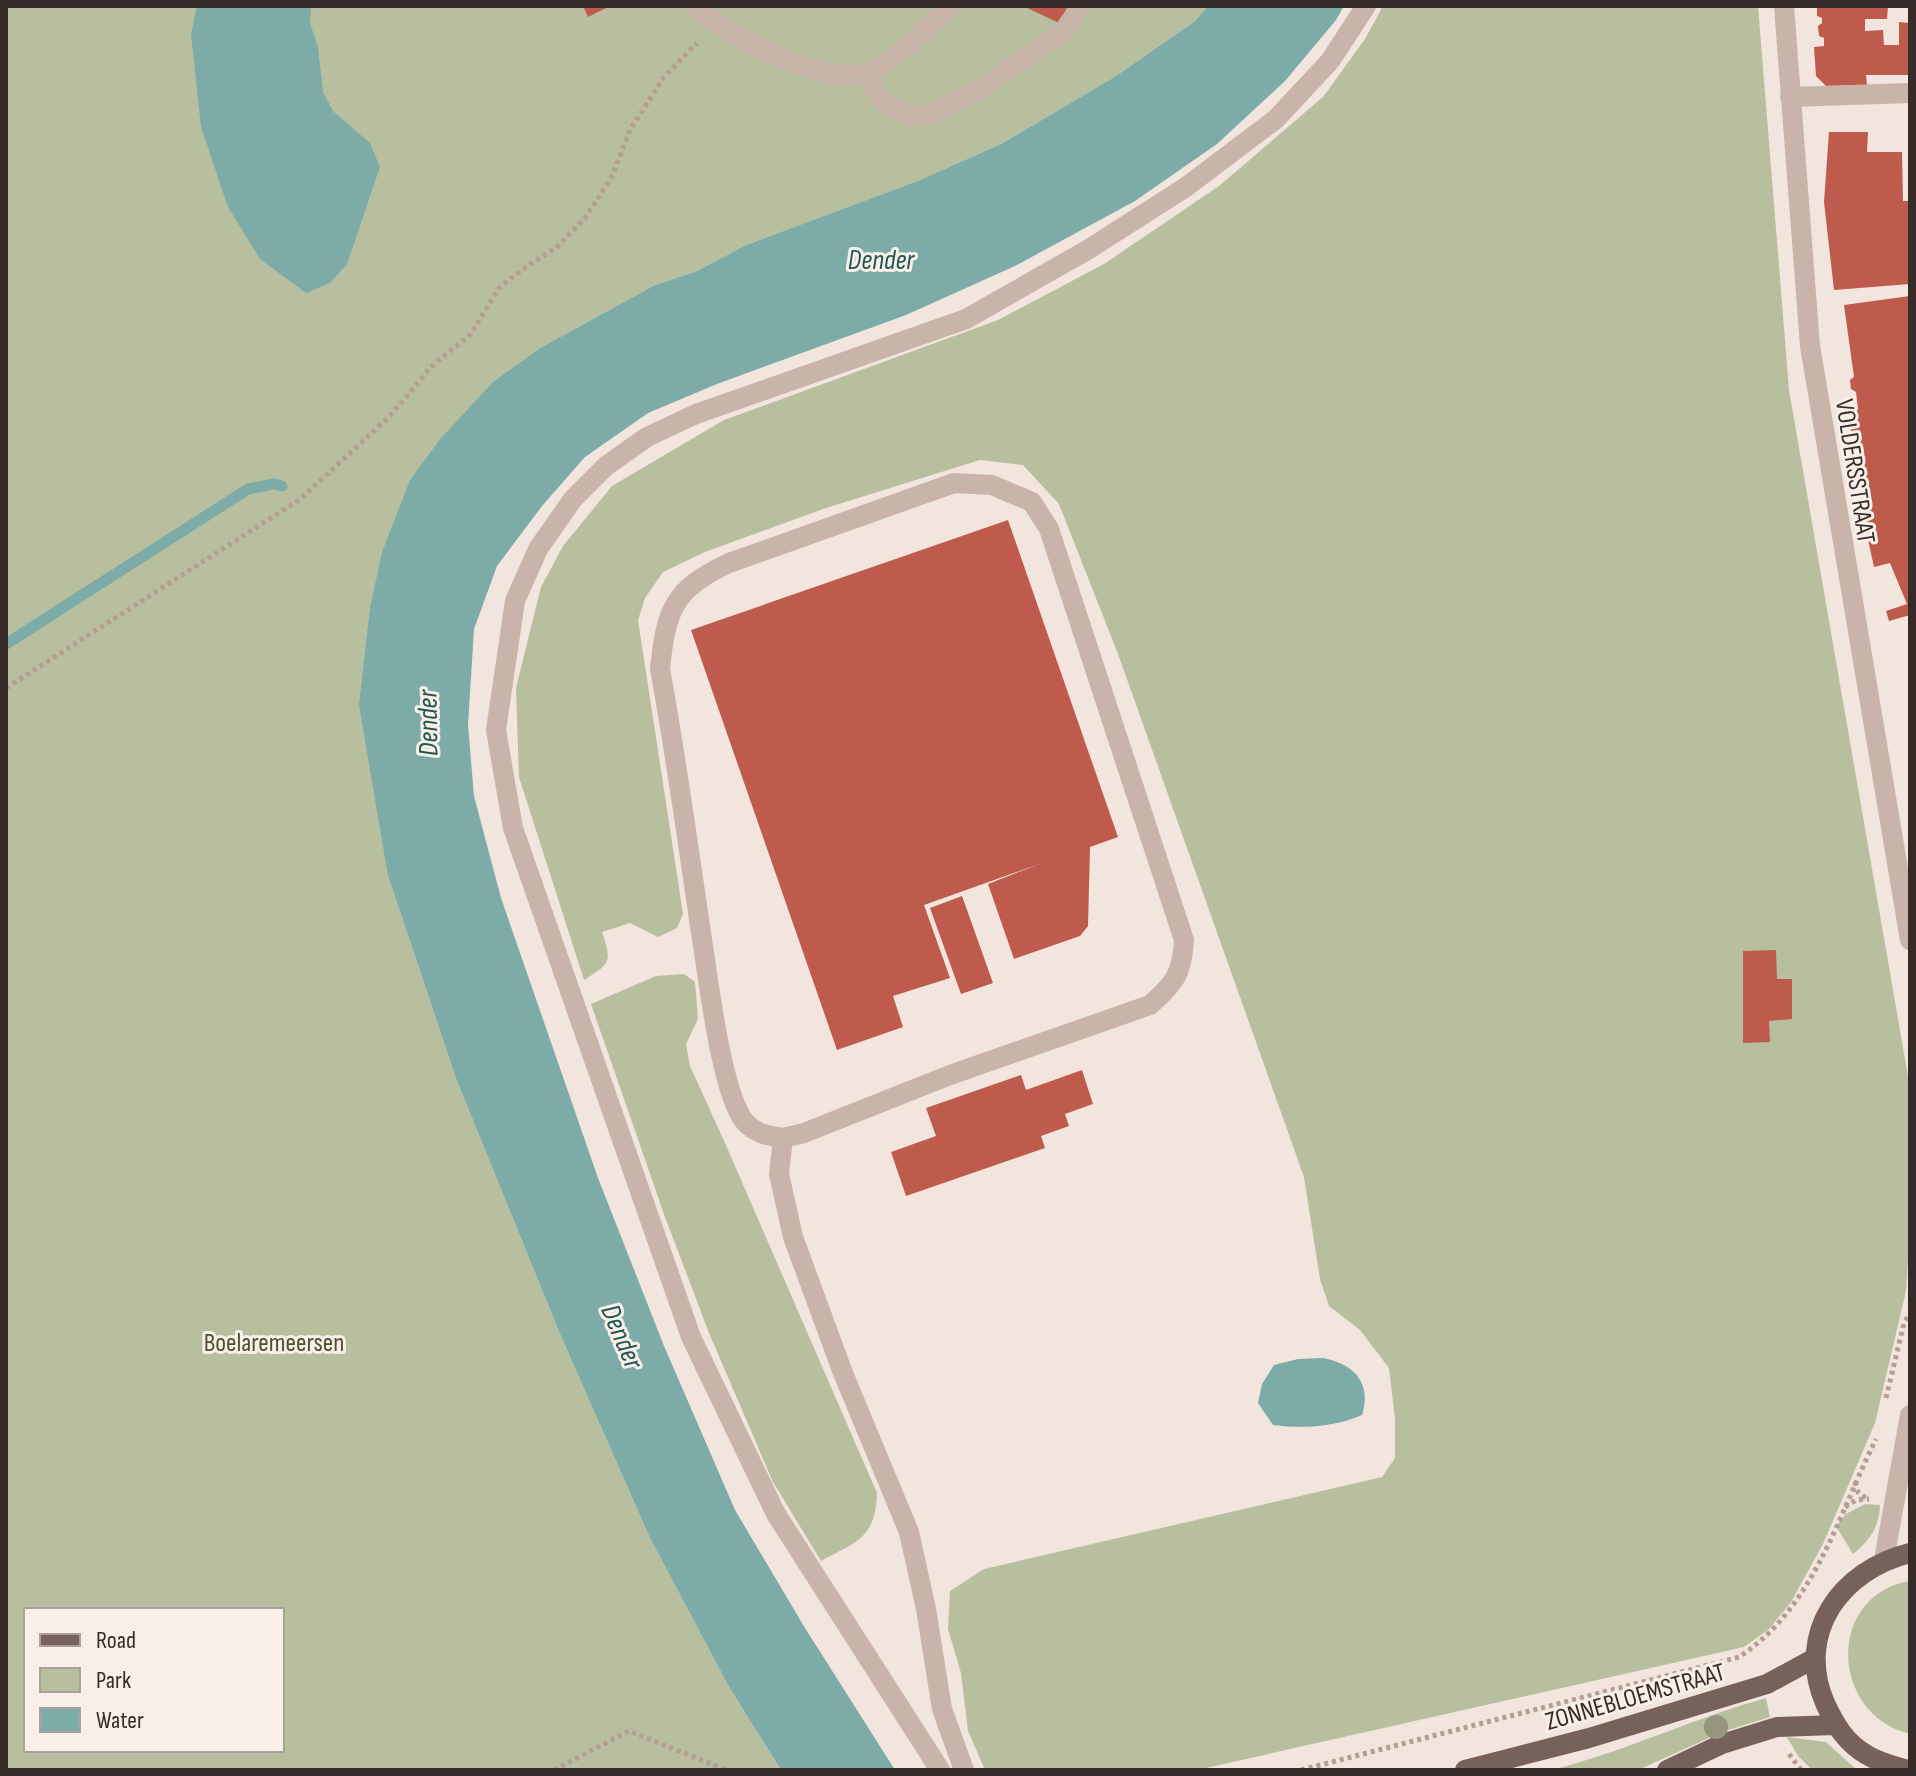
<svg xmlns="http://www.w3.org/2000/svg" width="1916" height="1776" font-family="'Sofia Sans Condensed',sans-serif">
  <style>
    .green { fill: #b8bf9e; fill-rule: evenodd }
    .water { fill: #7daca8 }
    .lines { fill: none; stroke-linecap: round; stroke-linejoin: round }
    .stream { stroke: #7daca8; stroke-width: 11 }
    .building { fill: #be5b4d }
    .path { stroke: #b49e94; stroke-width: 5; stroke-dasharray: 4 4; stroke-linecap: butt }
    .minor { stroke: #c8b4a9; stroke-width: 20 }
    .major { stroke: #77615b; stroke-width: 20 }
    .tree { fill: #95947d }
    .labels { text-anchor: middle; stroke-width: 6; stroke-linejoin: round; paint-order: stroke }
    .street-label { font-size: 26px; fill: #362b29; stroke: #f8efe9 }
    .park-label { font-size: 26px; fill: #4a522e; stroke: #f8efe9 }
    .water-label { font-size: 28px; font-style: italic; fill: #215552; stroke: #f8efe9 }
  </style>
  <rect width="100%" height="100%" fill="#f1e5dd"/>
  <g class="green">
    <path d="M 6,6 L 1208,6 L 1195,21 L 1116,76 L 1001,144 L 920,180 L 746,245 L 697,271 L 655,285 L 540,348 L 494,381 L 388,876 L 457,1081 L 560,1334 L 650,1538 L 729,1687 L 781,1770 L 6,1770 ZM 26,1610 L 282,1610 L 282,1750 L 26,1750 Z"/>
    <path d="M 1383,6 L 1758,6 L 1789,390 L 1910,1088 L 1910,1229 L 1906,1291 L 1875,1423 L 1823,1544 L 1791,1602 L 1769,1629 L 1744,1647 L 1197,1770 L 985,1770 L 968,1731 L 961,1673 L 948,1629 L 950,1591 L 984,1569 L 1382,1477 L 1395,1458 L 1395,1419 L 1389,1368 L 1360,1330 L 1329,1306 L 1320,1279 L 1304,1177 L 1118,654 L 1059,504 L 1023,465 L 980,460 L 826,508 L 705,552 L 663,572 L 645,598 L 638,620 L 683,914 L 677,928 L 658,937 L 630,923 L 602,932 C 612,962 611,963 584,980 L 519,777 L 516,688 L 541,587 L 563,546 L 612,486 L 724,420 L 998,320 L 1104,264 L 1219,186 L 1323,97 L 1365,39 Z"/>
    <path d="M 684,974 L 695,982 L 698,1019 L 686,1044 L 690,1066 L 725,1143 L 877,1493 C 876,1538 856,1542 821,1561 L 773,1482 L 709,1333 L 665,1217 L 591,1004 L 656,976 Z"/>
    <path d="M 1865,1504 L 1880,1505 C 1879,1528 1870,1540 1853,1554 L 1836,1526 L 1846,1514 Z"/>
    <path d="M 1910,1581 L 1910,1734 C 1829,1714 1826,1595 1910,1581 Z"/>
    <path d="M 1766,1698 L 1770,1717 L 1722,1732 L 1638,1770 L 1552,1770 C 1626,1751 1694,1718 1766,1698 Z"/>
    <polygon points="1787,1737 1826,1742 1857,1770 1812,1770 1798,1756"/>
  </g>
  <g class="water">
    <polygon points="197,6 311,6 310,23 318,47 323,92 333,111 370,143 380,167 347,264 330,283 306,293 260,259 228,207 201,127 191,34"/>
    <polygon points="1208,6 1344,6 1336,20 1285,81 1217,144 1135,201 1015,266 906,315 717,384 648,413 585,457 542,506 497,566 474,629 468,725 474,796 501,898 598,1178 664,1346 735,1510 805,1628 895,1770 781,1770 729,1687 650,1538 560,1334 457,1081 388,876 359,705 370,608 382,552 410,480 441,438 494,381 540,348 655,285 697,271 746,245 920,180 1001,144 1116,76 1195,21"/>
    <path d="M 1323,1358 C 1354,1364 1372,1383 1362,1415 C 1334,1427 1303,1429 1273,1425 L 1258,1403 L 1262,1384 L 1274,1365 L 1298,1359 Z"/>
  </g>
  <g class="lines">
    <polyline class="stream" points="6,644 248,489 274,484 282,486"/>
  </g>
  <g class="building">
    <polygon points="583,6 610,6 588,17"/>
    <polygon points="1023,6 1068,6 1059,23"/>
    <polygon points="1817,6 1888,6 1887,19 1865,19 1865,31 1883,30 1884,45 1899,45 1899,22 1910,23 1910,75 1866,75 1867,85 1826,86 1816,76 1814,47 1824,46 1824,38 1819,36 1818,26 1822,23 1822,18 1817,16"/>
    <polygon points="1829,132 1868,132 1867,152 1902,152 1903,201 1910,201 1910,284 1834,290 1824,202"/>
    <polygon points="1910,296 1910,615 1889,621 1886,611 1907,604 1890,563 1874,567 1869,544 1851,429 1860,427 1855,422 1854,413 1858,409 1856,392 1851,389 1850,380 1854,377 1844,305"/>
    <polygon points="1008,520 1118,837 1090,847 1088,926 1080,936 1014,959 988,884 1042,863 924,905 950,978 893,996 903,1027 837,1050 691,630"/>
    <polygon points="962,896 993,983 961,994 930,908"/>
    <polygon points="1776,950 1777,979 1792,979 1792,1019 1769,1021 1770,1042 1743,1043 1743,951"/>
    <polygon points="1082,1070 1093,1104 1065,1114 1069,1126 1041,1136 1045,1148 906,1196 891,1152 936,1136 926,1108 1021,1075 1026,1090"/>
  </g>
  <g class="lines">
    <g class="path">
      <polyline points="6,688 299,500 388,418 434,364 470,335 499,288 527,266 556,248 586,217 612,176 630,130 664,77 697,43"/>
      <polyline points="1886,1398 1904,1323 1910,1313"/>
      <polyline points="1855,1482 1858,1492 1867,1499"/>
      <polyline points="1845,1507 1856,1500 1869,1499"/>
      <polyline points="1789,1754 1801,1770"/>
      <polyline points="554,1770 629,1731 726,1770"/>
      <path d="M 1301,1770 L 1739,1657 C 1814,1608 1838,1516 1876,1439"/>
    </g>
    <g class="minor">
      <path d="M 696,6 C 725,36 821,84 863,74 C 885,69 934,23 950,6"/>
      <polyline points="1784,6 1810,346 1910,940"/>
      <polyline points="863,74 885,103 910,116 934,113 983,87 1063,32 1081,6"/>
      <polyline points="1790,97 1910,93"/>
      <path d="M 783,1138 C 769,1136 756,1134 745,1122 C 722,1095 709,984 703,946 C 689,853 677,761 660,669 C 666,609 674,589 729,563 L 954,483 L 992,485 L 1032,502 L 1049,529 L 1184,940 C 1182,974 1175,983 1150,1005 L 950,1075 L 804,1133 L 783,1138 L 779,1174 L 793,1237 L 843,1373 L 909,1532 L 926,1609 L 942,1709 L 964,1770"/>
      <polyline points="1884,1560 1910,1415"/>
      <polyline points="940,1770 776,1514 691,1337 513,828 496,730 515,601 538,549 573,499 606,466 647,437 696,414 966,319 1089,249 1186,187 1276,119 1330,61 1366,6"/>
    </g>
    <g class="major">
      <polyline points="1465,1770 1589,1738 1767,1684 1815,1658"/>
      <polyline points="1667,1770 1722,1744 1777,1727 1835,1725"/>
      <path d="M 1908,1770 C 1894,1766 1880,1763 1867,1755 C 1846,1743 1835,1725 1825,1703 C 1795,1633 1841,1570 1910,1553"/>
    </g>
  </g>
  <circle class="tree" cx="1716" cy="1727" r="12"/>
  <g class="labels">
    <g class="street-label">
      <text transform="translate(1856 471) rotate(81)" y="9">VOLDERSSTRAAT</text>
      <text transform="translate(1635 1696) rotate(-16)" y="9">ZONNEBLOEMSTRAAT</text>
    </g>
    <g class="park-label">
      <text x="274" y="1351">Boelaremeersen</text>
    </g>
    <g class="water-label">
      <text x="881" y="269">Dender</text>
      <text transform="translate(427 723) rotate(-91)" y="10">Dender</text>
      <text transform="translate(623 1336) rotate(67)" y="10">Dender</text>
    </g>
  </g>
  <rect width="1916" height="1776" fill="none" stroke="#362b29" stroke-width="16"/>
  <rect x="24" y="1608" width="260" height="144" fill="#f8efe9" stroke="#aaa19c" stroke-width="2"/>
  <rect x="40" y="1634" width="40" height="12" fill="#77615b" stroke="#aaa19c" stroke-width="2"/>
  <text x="96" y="1648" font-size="24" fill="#362b29">Road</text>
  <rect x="40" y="1668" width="40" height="24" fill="#b8bf9e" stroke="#aaa19c" stroke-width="2"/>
  <text x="96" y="1688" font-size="24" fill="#362b29">Park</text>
  <rect x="40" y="1708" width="40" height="24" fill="#7daca8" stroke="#aaa19c" stroke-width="2"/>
  <text x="96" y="1728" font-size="24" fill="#362b29">Water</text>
</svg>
